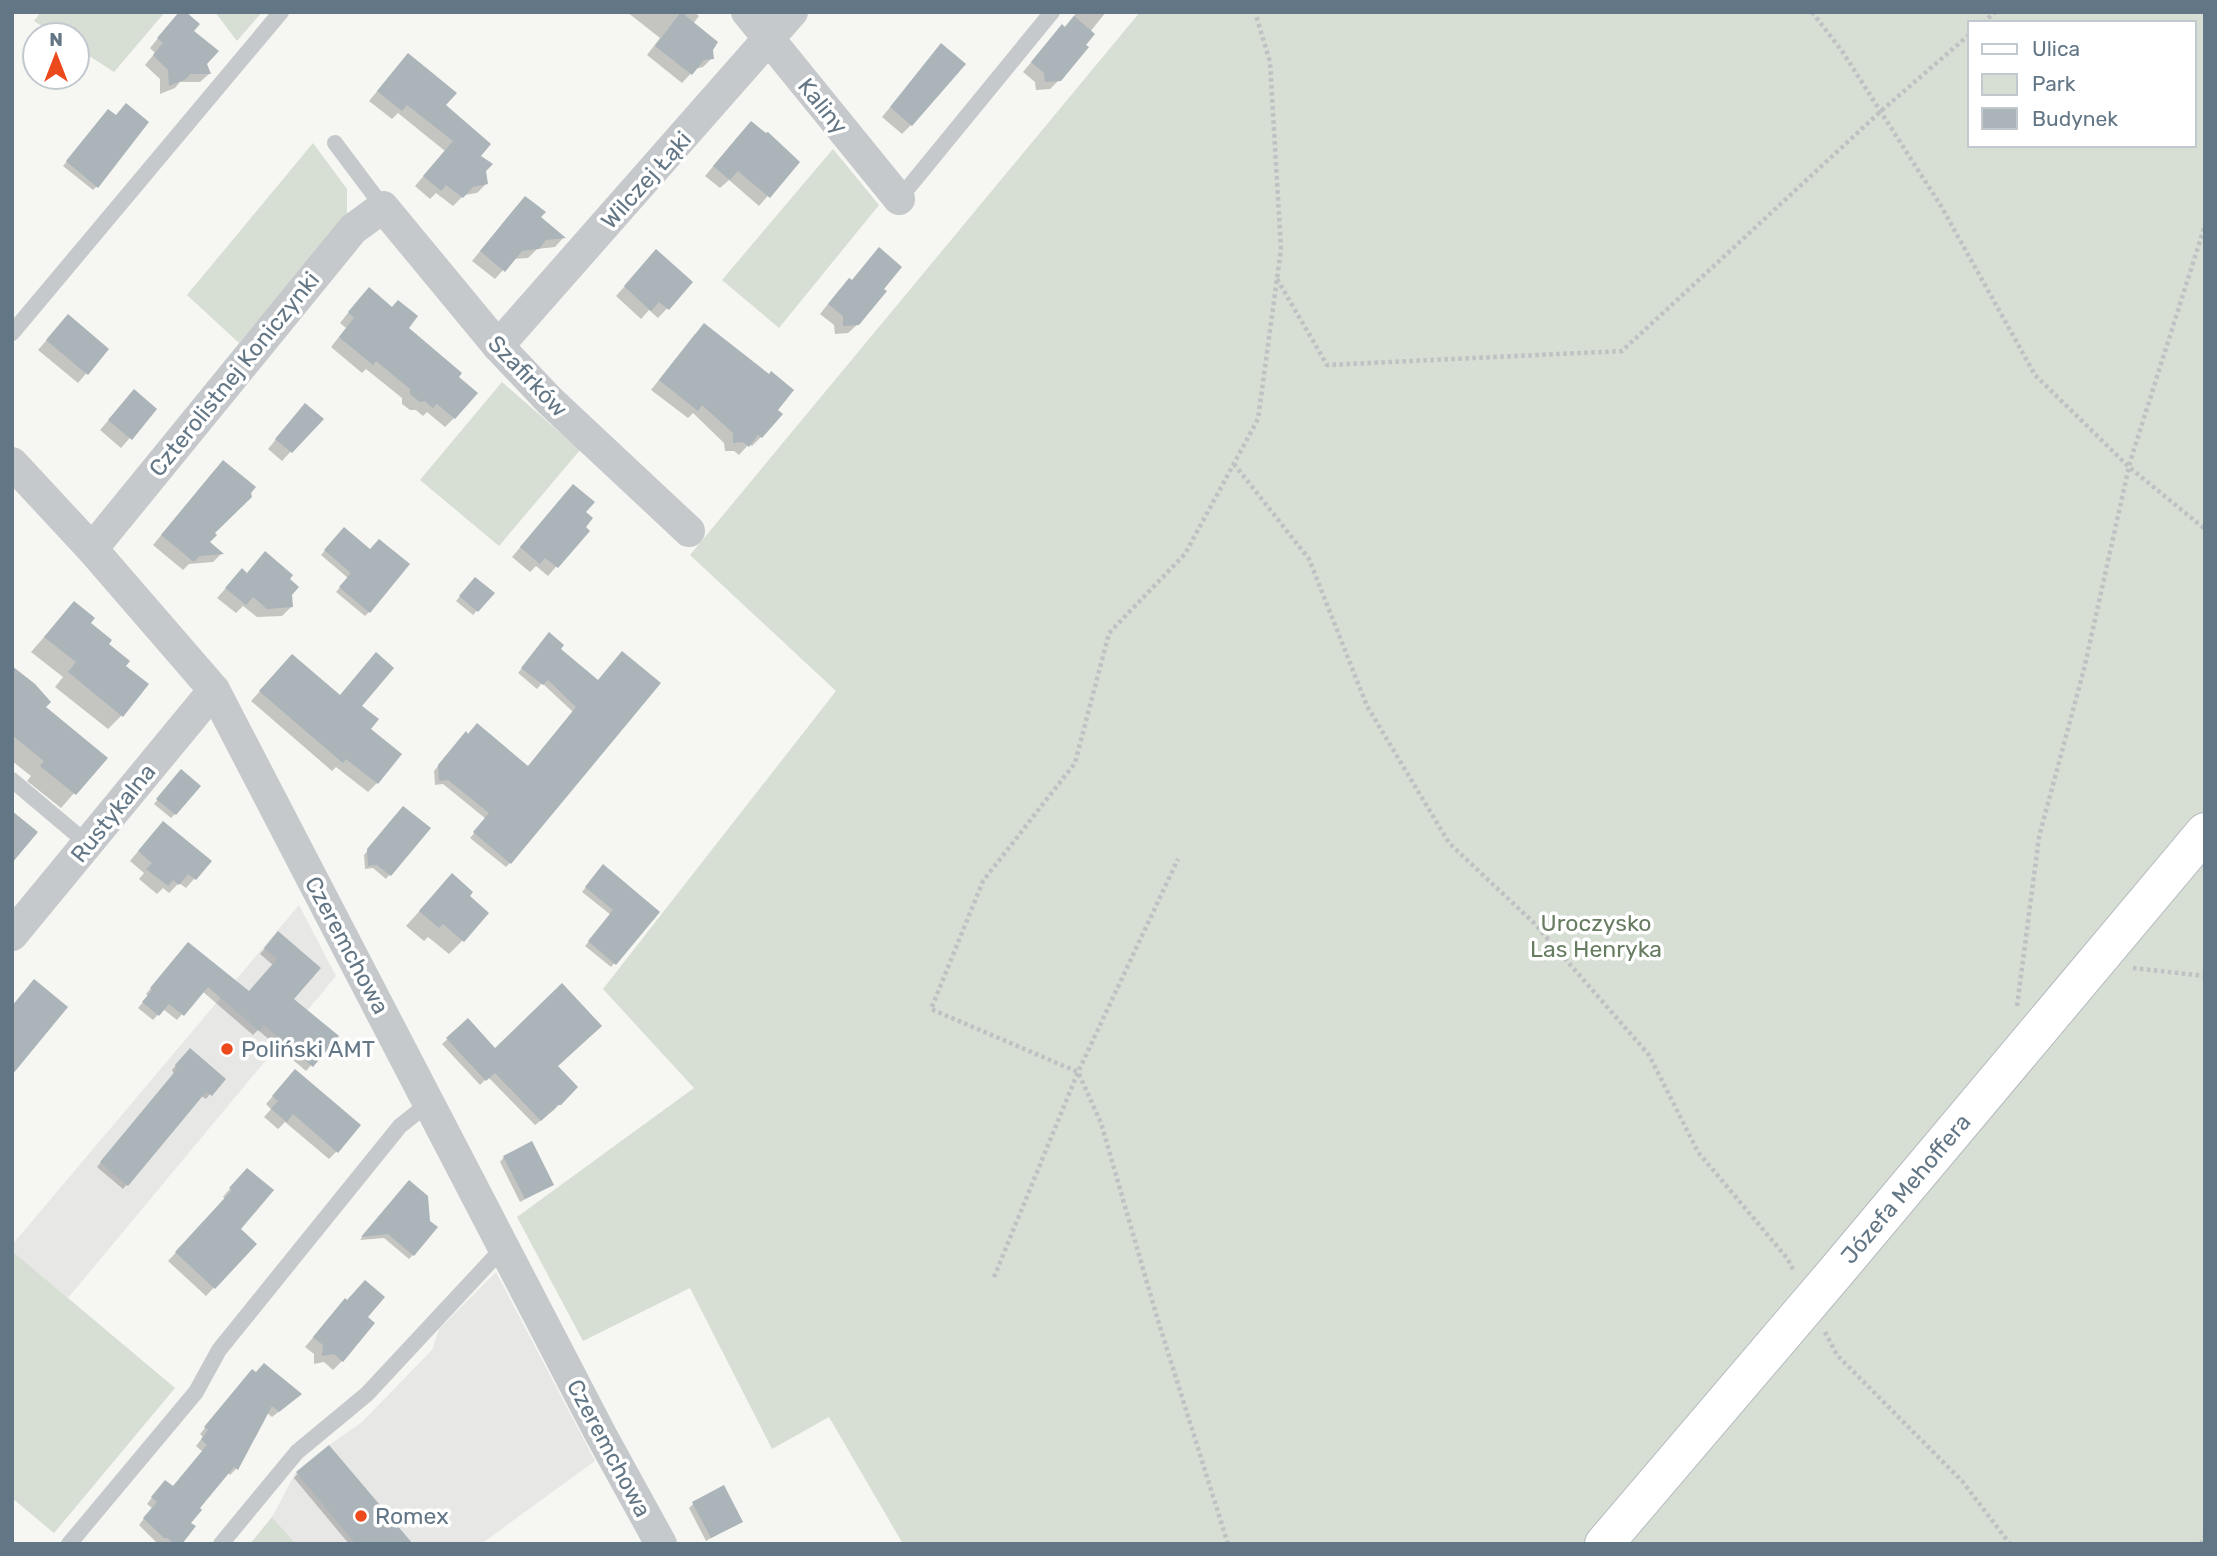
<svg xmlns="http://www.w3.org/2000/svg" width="2217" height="1556" font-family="Rubik,sans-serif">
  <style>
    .built { fill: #e7e8e6 }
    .green { fill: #d7ded3; fill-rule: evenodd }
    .shadow { fill: #0003 }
    .building { fill: #abb4b9 }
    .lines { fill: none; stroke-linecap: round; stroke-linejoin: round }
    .secondary-casing { stroke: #b5bbbf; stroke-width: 40 }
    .path { stroke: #bfc1c3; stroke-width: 4.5; stroke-dasharray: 3.5 3.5; stroke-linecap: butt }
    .lane { stroke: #c5c9cc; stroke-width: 16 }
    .street { stroke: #c5c9cc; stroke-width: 32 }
    .secondary { stroke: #fff; stroke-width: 38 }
    .poi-dot { fill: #ec491c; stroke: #fff; stroke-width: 2.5 }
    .labels { text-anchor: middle; stroke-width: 7; stroke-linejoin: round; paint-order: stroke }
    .street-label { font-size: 23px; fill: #637685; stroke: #fff }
    .park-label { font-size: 23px; fill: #687c62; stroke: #fff }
    .poi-label { font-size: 23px; fill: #637685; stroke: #fff; text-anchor: start }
  </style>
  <rect width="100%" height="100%" fill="#f6f6f2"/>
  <g class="built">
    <polygon points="299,905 336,976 68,1298 12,1251 12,1245"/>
    <polygon points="496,1272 595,1461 481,1544 296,1544 272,1517 296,1472 329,1445 362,1422 432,1350 439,1329"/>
  </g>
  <g class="green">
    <polygon points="41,12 165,12 114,72 77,48 77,35 56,35 34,21"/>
    <polygon points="215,12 262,12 237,41"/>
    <path d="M 1140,12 L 2205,12 L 2205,1544 L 903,1544 L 829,1417 L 772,1449 L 690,1288 L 583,1341 L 517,1217 L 694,1088 L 603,989 L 836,691 L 690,555 ZM 1970,23 L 2194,23 L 2194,145 L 1970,145 Z"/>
    <polygon points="313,143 347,189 347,215 239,343 187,295"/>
    <polygon points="833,149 879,205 779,328 722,280"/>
    <polygon points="502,382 580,450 499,546 420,480"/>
    <polygon points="12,1251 175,1388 54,1533 12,1498"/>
    <polygon points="272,1517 296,1544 250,1544"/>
  </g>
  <g class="shadow">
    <polygon points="627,12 694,12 699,16 693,24 711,49 712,58 703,67 695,69 682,83 647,55 660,38"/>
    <polygon points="1077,12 1106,12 1090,32 1060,79 1050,89 1036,90 1035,82 1023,72 1053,36 1064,28"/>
    <polygon points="173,20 192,31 209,74 200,82 180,82 175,88 160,94 160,79 145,65 155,53 150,48"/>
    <polygon points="941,46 911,125 902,134 882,117"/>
    <polygon points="399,65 444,106 479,156 485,171 487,183 477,193 464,195 453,206 436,193 430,199 415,186 445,151 398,113 392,119 369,101"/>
    <polygon points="104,115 116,117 97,186 93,190 63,166"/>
    <polygon points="742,132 797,163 759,206 729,180 720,188 705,176"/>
    <polygon points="516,207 539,218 563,238 555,247 537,249 528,258 513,259 495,279 472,261"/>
    <polygon points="647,261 691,283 658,318 649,310 641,319 616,296"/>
    <polygon points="840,289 858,324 848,333 835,334 834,325 820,314"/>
    <polygon points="360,298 406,328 456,377 454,418 445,427 427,412 423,416 416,410 410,410 402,404 402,398 366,369 362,373 331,347 346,328 340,323"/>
    <polygon points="59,326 107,349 78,383 38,350"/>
    <polygon points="695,334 776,410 761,437 752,446 749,444 739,455 734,451 725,451 724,443 693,413 688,418 651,390"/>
    <polygon points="125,401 155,409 121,448 100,430"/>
    <polygon points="296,415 321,419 282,461 268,449"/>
    <polygon points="214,471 212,534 207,543 221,554 213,562 189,564 183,570 153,545"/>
    <polygon points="564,495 584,512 583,528 587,531 548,576 536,566 530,572 512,557"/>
    <polygon points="340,533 369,612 365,616 336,592 348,578 321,555"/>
    <polygon points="233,580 287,580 292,606 282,616 257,617 243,606 236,613 217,598"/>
    <polygon points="471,583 492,593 473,615 456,601"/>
    <polygon points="74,603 124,666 122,715 108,729 55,687 63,677 31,652"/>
    <polygon points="545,639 598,682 510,863 506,867 470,838 486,819 443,784 435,785 434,771 461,738 527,768 573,712 542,683 537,689 518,673"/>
    <polygon points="283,666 360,706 369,729 377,783 368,792 336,767 332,771 251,701"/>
    <polygon points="12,677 44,708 105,758 61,808 27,781 31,776 12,761"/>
    <polygon points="177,776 175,814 171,818 154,804"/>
    <polygon points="399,812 428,828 386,879 373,868 365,869 364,855"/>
    <polygon points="154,832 210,861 186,888 179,883 169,893 163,888 157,894 139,879 144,873 130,861"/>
    <polygon points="599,871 658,913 611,967 585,946 611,915 582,892"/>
    <polygon points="452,875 467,896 463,940 449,954 428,937 424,941 406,926"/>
    <polygon points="273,939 292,999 337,1036 306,1071 258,1030 253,1035 202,991 177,1020 163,1009 153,1020 138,1008 148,996 146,994 183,949 249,993 273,965 260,954"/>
    <polygon points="468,1021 495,1051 556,1066 576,1087 554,1110 535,1125 488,1077 480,1085 442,1044"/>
    <polygon points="186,1054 210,1094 206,1099 201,1096 123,1189 97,1167 174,1074 172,1070"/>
    <polygon points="287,1080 337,1151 329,1159 285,1122 278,1129 264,1117 271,1109 266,1104"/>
    <polygon points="504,1157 552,1185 520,1202 500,1162"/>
    <polygon points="239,1178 239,1229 255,1244 206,1296 168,1261 225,1199 223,1197"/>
    <polygon points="405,1186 413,1255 409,1259 384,1238 360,1240"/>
    <polygon points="336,1310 365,1317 342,1361 333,1370 324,1362 314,1364 314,1354 305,1347"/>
    <polygon points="247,1377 294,1400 272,1417 267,1413 236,1469 230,1475 227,1472 197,1509 179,1544 157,1543 139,1525 152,1508 147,1504 159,1488 173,1488 203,1452 196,1446 203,1437 200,1434"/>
    <polygon points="297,1474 410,1544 349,1544 294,1478"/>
    <polygon points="693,1504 741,1521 706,1541 689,1508"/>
  </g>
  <g class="building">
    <polygon points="179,12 186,12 200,24 194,31 219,51 207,64 211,74 190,74 186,79 169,86 168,70 153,55 163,43 157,38"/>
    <polygon points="681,12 718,42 713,50 714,59 704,60 692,75 655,46"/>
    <polygon points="1074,16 1095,34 1086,45 1089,47 1061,81 1045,82 1044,73 1031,62 1062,24 1065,27"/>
    <polygon points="941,43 966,64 912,126 890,107"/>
    <polygon points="408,53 457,93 446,105 491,144 481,156 493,164 486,171 488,184 473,187 463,198 446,185 441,191 423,176 453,141 407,105 402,111 377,91"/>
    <polygon points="126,103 149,122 98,188 66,161 108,109 116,115"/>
    <polygon points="751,121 766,133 768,132 800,162 770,198 738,171 730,180 713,166"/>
    <polygon points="525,196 546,212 541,217 566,238 546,240 539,249 522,251 505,272 480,251"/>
    <polygon points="879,247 902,267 884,289 887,291 859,325 843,326 843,316 828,304 849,278 852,280"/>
    <polygon points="656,249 693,282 669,310 659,302 651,311 624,286"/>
    <polygon points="369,287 392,307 398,300 418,316 409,328 462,373 459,377 478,393 455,419 437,404 433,408 425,401 420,402 410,394 410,389 376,361 373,365 339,337 354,318 348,312"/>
    <polygon points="68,314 109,349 88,375 46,340"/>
    <polygon points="704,323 769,374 771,371 794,390 778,410 783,414 762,438 758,435 749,447 743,442 733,443 733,433 702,405 698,411 659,380"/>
    <polygon points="134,389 157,409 132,440 108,420"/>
    <polygon points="305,403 324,419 292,453 275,439"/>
    <polygon points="223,460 256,487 251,493 252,497 215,533 217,535 210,542 224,554 199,556 194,562 161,535"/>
    <polygon points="573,484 595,502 586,512 593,518 586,527 590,531 558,568 545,558 540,564 520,547"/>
    <polygon points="344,527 370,549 379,539 410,564 370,613 339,587 351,573 324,550"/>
    <polygon points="265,551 293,575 290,579 299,587 292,595 293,607 267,609 253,597 246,605 225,588 242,568 247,573"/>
    <polygon points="475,577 495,593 478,612 459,596"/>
    <polygon points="74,601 95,618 91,623 112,640 109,644 130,661 126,666 149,684 123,717 68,672 76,662 44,637"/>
    <polygon points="549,632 564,645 561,649 598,680 622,651 661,683 511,864 473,832 489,813 448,780 439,781 438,765 466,731 468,734 477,723 528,766 576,707 548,680 543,685 521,668"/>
    <polygon points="376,652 394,668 362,706 379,719 371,729 402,754 378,784 346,759 343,763 259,691 292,654 340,695"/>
    <polygon points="12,666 35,684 51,702 46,707 108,758 76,795 40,766 44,761 12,735"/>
    <polygon points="181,769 201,786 176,815 156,799"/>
    <polygon points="403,806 431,828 391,876 377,865 368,866 367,849"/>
    <polygon points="12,811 38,832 12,863"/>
    <polygon points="163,821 212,861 196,880 188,874 179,885 173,880 168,886 146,869 152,863 138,851"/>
    <polygon points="603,864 660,912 616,965 588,941 613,910 585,887"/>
    <polygon points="452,873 473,892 470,896 489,913 464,942 443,924 439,928 419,911"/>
    <polygon points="278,931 321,968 294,999 339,1036 313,1067 264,1025 259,1031 208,987 184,1016 169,1004 159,1016 142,1002 152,990 150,988 188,942 249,991 277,959 264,948"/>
    <polygon points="34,979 68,1007 12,1075 12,1006"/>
    <polygon points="562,983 602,1026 558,1066 578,1087 561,1105 558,1105 541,1121 495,1073 486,1081 446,1038 468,1018 495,1048"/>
    <polygon points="190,1048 226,1079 212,1096 206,1092 128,1186 100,1162 177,1069 175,1065"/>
    <polygon points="295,1069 361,1125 338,1153 293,1114 287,1122 271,1109 278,1101 272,1096"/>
    <polygon points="532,1141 554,1185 525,1199 503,1156"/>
    <polygon points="247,1168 274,1190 241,1229 257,1244 215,1289 175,1252 232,1190 229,1188"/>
    <polygon points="409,1180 428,1196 430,1221 438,1227 414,1256 388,1234 361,1237"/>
    <polygon points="365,1280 385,1297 368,1317 375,1323 343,1362 334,1354 322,1356 323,1345 313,1337 345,1298 347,1300"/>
    <polygon points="264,1363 302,1394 279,1412 272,1406 238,1470 234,1467 200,1508 202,1510 191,1523 196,1526 182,1544 175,1544 167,1538 164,1538 143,1518 157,1502 151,1497 165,1480 173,1486 207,1445 201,1439 208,1430 204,1427 252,1369 256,1372"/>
    <polygon points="329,1445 413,1544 356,1544 296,1472"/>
    <polygon points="724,1485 743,1522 711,1538 692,1502"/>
  </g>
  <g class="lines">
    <g class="secondary-casing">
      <g id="secondary">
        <path id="s1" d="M 1604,1544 L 1835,1273 L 2205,832"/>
      </g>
    </g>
    <g class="path">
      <polyline points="1812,12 1842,51 1941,206 2035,375 2129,467 2205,529"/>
      <polyline points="1983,23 1995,12"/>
      <polyline points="1277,279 1327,365 1622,351 1881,111 1970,34"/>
      <polyline points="1234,464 1309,559 1367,706 1449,843 1533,922 1649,1055 1698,1152 1787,1258 1794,1271"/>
      <polyline points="2133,968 2205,976"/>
      <polyline points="2017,1006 2039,837 2084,669 2130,462 2205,225"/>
      <polyline points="994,1277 1078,1072 1178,859"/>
      <polyline points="1825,1332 1837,1355 1962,1481 2010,1544"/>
      <polyline points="1228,1544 1156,1314 1101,1123 1078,1072 931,1009 983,881 1075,763 1109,633 1185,554 1258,419 1281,249 1270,62 1255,12"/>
      <polyline points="2201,1544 2205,1536"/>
    </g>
    <g class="lane">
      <polyline points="335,143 383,207"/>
      <polyline points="899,199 1052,12"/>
      <polyline points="12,333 281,12"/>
      <polyline points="12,780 88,844"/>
      <polyline points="69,1544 196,1392 219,1350 400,1126 429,1103"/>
      <polyline points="221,1544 297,1452 367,1394 504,1247"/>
    </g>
    <g class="street">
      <polyline points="747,12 899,199"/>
      <polyline points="498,346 792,12"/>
      <polyline points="12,463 92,549 214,690 601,1435 661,1544"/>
      <polyline points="92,549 353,229 383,207 498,346 550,401 689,531"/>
      <polyline points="12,935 214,690"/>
    </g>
    <use href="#secondary" class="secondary"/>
  </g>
  <g class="poi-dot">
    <circle cx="227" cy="1049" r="7"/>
    <circle cx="361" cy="1516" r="7"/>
  </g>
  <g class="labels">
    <g class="street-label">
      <text transform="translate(823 106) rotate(51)" y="8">Kaliny</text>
      <text transform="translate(646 180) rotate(-48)" y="8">Wilczej Łąki</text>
      <text transform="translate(234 374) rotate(-51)" y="8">Czterolistnej Koniczynki</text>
      <text transform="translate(528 376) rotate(46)" y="8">Szafirków</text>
      <text transform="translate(113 813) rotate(-51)" y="8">Rustykalna</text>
      <text transform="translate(347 945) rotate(62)" y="8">Czeremchowa</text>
      <text dy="8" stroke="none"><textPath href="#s1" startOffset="466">Józefa Mehoffera</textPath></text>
      <text transform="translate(609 1448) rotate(62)" y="8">Czeremchowa</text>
    </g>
    <g class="park-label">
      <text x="1596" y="931">Uroczysko<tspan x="1596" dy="26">Las Henryka</tspan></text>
    </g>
    <g class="poi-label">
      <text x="241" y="1057">Poliński AMT</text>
      <text x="375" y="1524">Romex</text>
    </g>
  </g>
  <rect width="2217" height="1556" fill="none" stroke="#637685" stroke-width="28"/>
  <rect x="1968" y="21" width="228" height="126" fill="#ffffff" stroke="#c1c8ce" stroke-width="2"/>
  <rect x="1982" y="44" width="35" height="10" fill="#ffffff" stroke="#c1c8ce" stroke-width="2"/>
  <text x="2032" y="56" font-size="21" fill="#637685">Ulica</text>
  <rect x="1982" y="74" width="35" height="21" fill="#d7ded3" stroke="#c1c8ce" stroke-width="2"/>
  <text x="2032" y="91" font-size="21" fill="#637685">Park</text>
  <rect x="1982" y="108" width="35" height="21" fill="#abb4b9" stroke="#c1c8ce" stroke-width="2"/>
  <text x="2032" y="126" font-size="21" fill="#637685">Budynek</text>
  <g transform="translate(56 56)"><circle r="33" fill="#ffffff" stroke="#c1c8ce" stroke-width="2"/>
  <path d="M0-5L12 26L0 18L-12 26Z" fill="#ec491c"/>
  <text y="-10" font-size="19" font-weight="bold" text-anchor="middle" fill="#637685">N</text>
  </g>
</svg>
